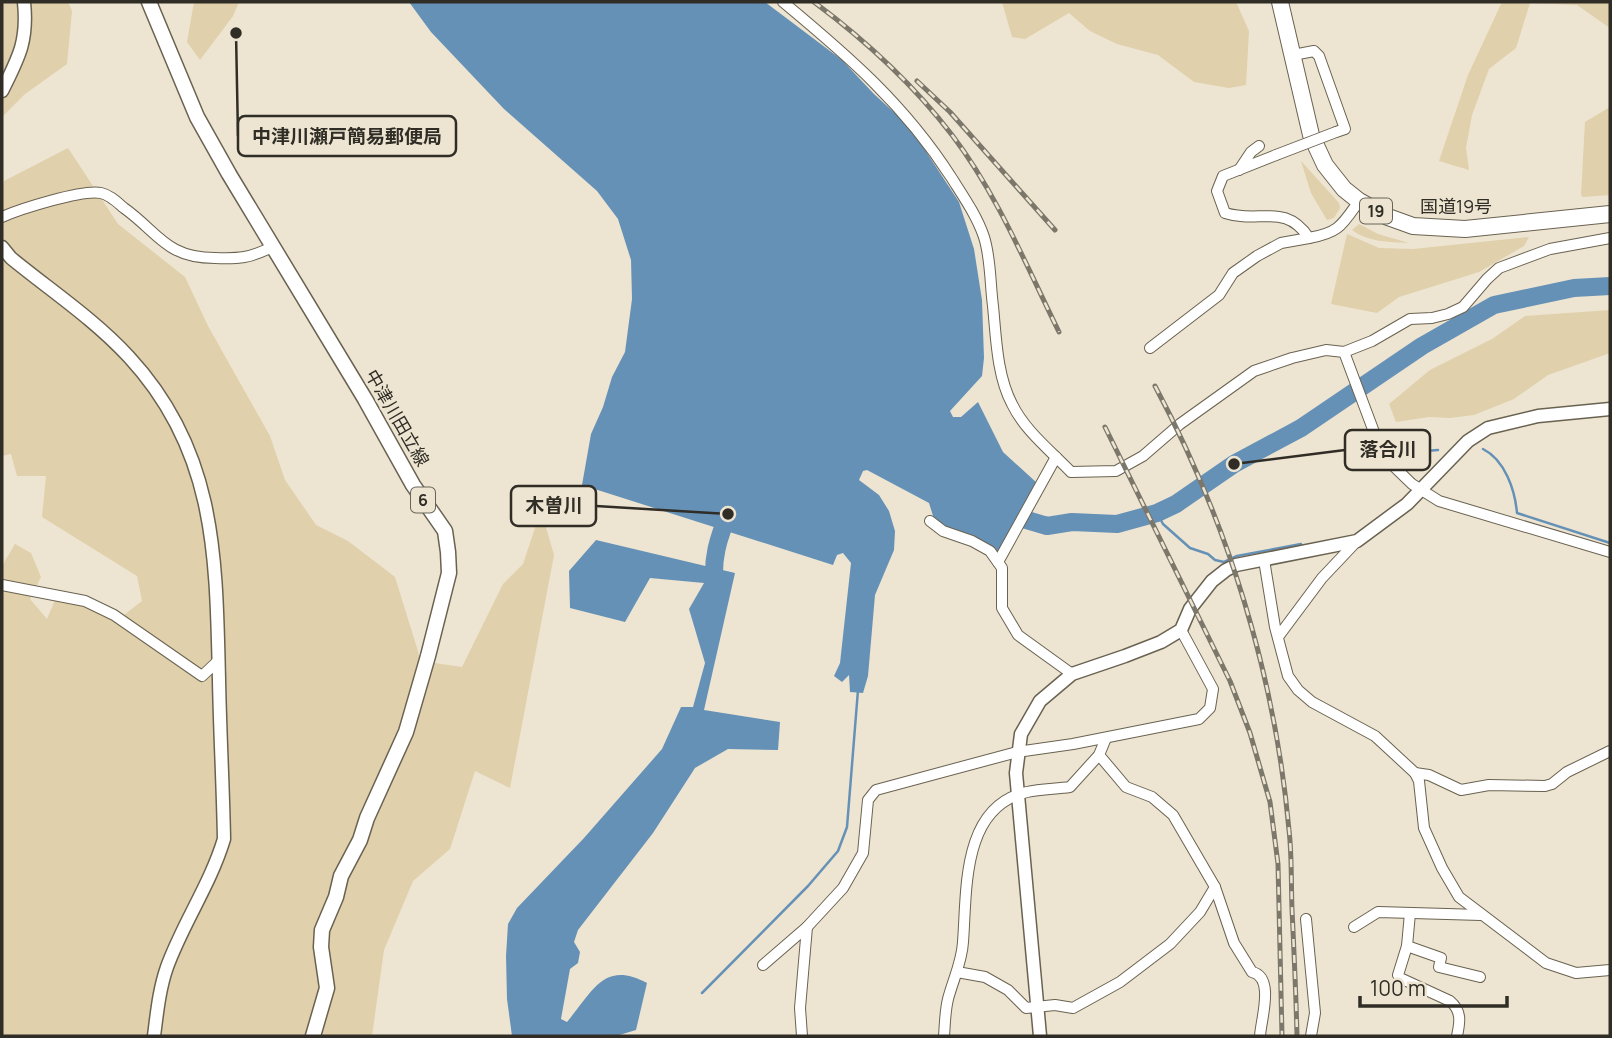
<svg xmlns="http://www.w3.org/2000/svg" width="1612" height="1038" font-family="Manrope,'Noto Sans JP',sans-serif">
  <style>
    .green { fill: #e0d0ab }
    .water { fill: #6691b7 }
    .lines { fill: none; stroke-linecap: round; stroke-linejoin: round }
    .stream { stroke: #6691b7; stroke-width: 2.5 }
    .river { stroke: #6691b7; stroke-width: 18 }
    .minor-casing { stroke: #6a6251; stroke-width: 12 }
    .tertiary-casing { stroke: #6a6251; stroke-width: 15 }
    .primary-casing { stroke: #6a6251; stroke-width: 17 }
    .trunk-casing { stroke: #6a6251; stroke-width: 18 }
    .minor { stroke: #fff; stroke-width: 10 }
    .tertiary { stroke: #fff; stroke-width: 12 }
    .primary { stroke: #fff; stroke-width: 14 }
    .trunk { stroke: #fff; stroke-width: 16 }
    .rail-casing { stroke: #7c776b; stroke-width: 5 }
    .rail { stroke: #ede5d1; stroke-width: 2.5; stroke-dasharray: 8; stroke-linecap: butt }
    .minor-bridge-casing { stroke: #6a6251; stroke-width: 12; stroke-linecap: butt }
    .minor-bridge { stroke: #fff; stroke-width: 10 }
    .labels { text-anchor: middle; stroke-width: 5; stroke-linejoin: round; paint-order: stroke }
    .shield { fill: #ede5d1; stroke: #696459; stroke-width: 2 }
    .shield-label { font-size: 16px; font-weight: bold; fill: #302d26 }
    .street-label { font-size: 18px; fill: #302d26; stroke: #ede5d1 }
    .leader { fill: none; stroke: #302d26; stroke-width: 2.5 }
    .callout-dot { fill: #302d26; stroke: #ede5d1; stroke-width: 2.5 }
    .callout { fill: #ede5d1; stroke: #302d26; stroke-width: 2.5 }
    .callout-label { font-size: 19px; text-anchor: middle; font-weight: bold; fill: #302d26 }
  </style>
  <rect width="100%" height="100%" fill="#ede5d1"/>
  <g class="green">
    <polygon points="2,2 68,2 72,11 67,64 25,94 2,117"/>
    <polygon points="194,2 239,2 233,16 200,60 187,42"/>
    <polygon points="1002,2 1236,2 1249,31 1246,85 1229,88 1194,82 1158,55 1117,44 1090,31 1069,13 1025,39 1012,37"/>
    <polygon points="1502,2 1610,2 1610,28 1577,5 1530,3 1516,48 1489,69 1472,115 1466,148 1469,170 1439,161 1468,75"/>
    <polygon points="1610,107 1610,195 1583,197 1581,195 1585,122"/>
    <polygon points="68,148 118,224 185,277 208,326 270,436 285,480 316,525 348,541 395,577 421,661 462,667 503,584 523,564 541,510 554,555 510,788 475,771 450,849 413,881 384,950 372,1036 2,1036 2,566 15,544 31,553 41,577 30,599 47,619 55,600 85,605 115,622 142,601 137,576 42,517 46,476 17,476 11,454 2,456 2,186 4,181"/>
    <polygon points="1301,161 1339,203 1340,208 1334,218 1327,220 1311,193"/>
    <path d="M 1359,224 L 1378,234 L 1409,243 C 1389,242 1368,242 1352,230 Z"/>
    <polygon points="1347,234 1379,248 1413,249 1529,237 1524,246 1479,272 1399,297 1377,313 1331,304"/>
    <polygon points="1610,310 1610,353 1548,375 1514,399 1474,415 1450,418 1429,417 1396,422 1389,404 1430,370 1492,339 1525,316"/>
  </g>
  <g class="water">
    <polygon points="409,2 765,2 842,60 874,94 910,127 959,202 974,249 982,300 984,358 982,376 950,411 953,417 961,417 978,402 1003,452 1037,483 999,555 945,530 934,519 929,503 867,470 863,471 859,480 879,495 889,511 895,531 894,550 875,595 868,676 863,693 850,692 849,675 842,682 834,676 840,663 851,563 843,553 837,555 833,565 582,485 591,434 603,407 612,377 625,352 632,299 631,260 618,219 597,191 504,109 431,32"/>
    <path d="M 596,540 L 735,573 L 704,710 L 780,722 L 778,750 L 728,749 L 695,768 L 653,833 L 578,930 L 574,942 L 580,952 L 578,963 L 570,969 L 561,1019 L 567,1022 C 593,991 604,960 647,983 L 636,1030 L 616,1036 L 512,1036 L 507,999 L 506,956 L 508,924 L 517,908 L 584,838 L 662,749 L 681,707 L 693,707 L 705,663 L 689,609 L 704,583 L 650,578 L 625,622 L 570,608 L 569,571 Z"/>
  </g>
  <g class="lines">
    <g class="stream">
      <path d="M 1483,449 C 1505,460 1515,490 1517,513 L 1610,543"/>
      <polyline points="1396,457 1401,453 1438,450"/>
      <polyline points="1157,513 1163,524 1190,548 1208,554 1215,560 1224,562 1237,556 1301,544"/>
      <polyline points="702,993 808,886 838,851 847,827 858,690"/>
    </g>
    <g class="river">
      <polyline points="1006,508 1020,518 1047,526 1072,522 1117,524 1157,513 1176,504 1234,464 1301,428 1422,346 1494,305 1574,288 1610,286"/>
      <path d="M 715,590 C 711,560 718,538 730,510"/>
    </g>
    <g class="minor-casing">
      <g id="minor">
        <path d="M 783,2 C 848,56 904,104 951,177 C 963,196 977,216 984,237 C 991,259 990,284 993,306 C 996,337 997,376 1012,404 C 1025,431 1051,451 1071,472 L 1116,471 L 1143,456 L 1180,424 L 1254,371 L 1292,358 L 1326,350 L 1344,352 L 1383,456 L 1412,484 L 1439,501 L 1610,552"/>
        <polyline points="1293,55 1314,51 1319,56 1345,129 1336,132"/>
        <path d="M 1276,155 L 1223,176 L 1217,191 L 1225,213 C 1259,224 1285,202 1309,238 C 1339,233 1342,225 1359,201"/>
        <polyline points="1239,170 1251,152 1259,146"/>
        <path d="M 2,217 C 20,209 83,189 101,193 C 110,195 117,202 124,208 C 159,233 166,258 215,258 C 239,259 250,258 272,247"/>
        <polyline points="1150,348 1219,295 1233,273 1257,256 1281,243 1309,238"/>
        <polyline points="1344,352 1372,341 1410,319 1432,318 1448,314 1463,307 1487,279 1499,268 1550,249 1610,238"/>
        <polyline points="930,521 943,531 972,541 990,551 1002,568 1002,608 1018,635 1072,674"/>
        <polyline points="1264,560 1275,627 1288,676 1298,690 1312,702 1375,736 1415,773 1419,781 1424,828 1442,868 1459,897 1546,963 1576,973 1610,970"/>
        <polyline points="998,562 1056,457"/>
        <polyline points="2,585 85,601 114,615 202,676 219,660"/>
        <polyline points="1278,637 1322,578 1357,541"/>
        <path d="M 1099,755 L 1126,787 L 1152,797 L 1173,815 L 1215,887 L 1234,943 L 1252,972 C 1275,977 1261,1019 1260,1036"/>
        <polyline points="1415,773 1429,775 1461,790 1489,785 1545,786 1552,784 1567,772 1610,751"/>
        <path d="M 1410,913 L 1407,946 L 1398,975 L 1400,978 L 1450,1001 C 1462,1011 1460,1022 1457,1036"/>
        <polyline points="1306,919 1315,1013 1311,1036"/>
        <polyline points="1354,927 1378,912 1481,915"/>
        <polyline points="1407,946 1441,958 1439,967 1480,977"/>
        <polyline points="763,965 807,927 843,888 863,853 868,800 876,790 1017,752 1073,744 1199,719 1210,708 1213,689 1181,630"/>
        <polyline points="957,972 985,977 1008,990 1026,1008 1055,1005 1073,1008 1120,982 1170,944 1200,912 1215,887"/>
        <polyline points="802,1036 800,1008 807,927"/>
        <path d="M 944,1036 C 945,1024 945,1011 948,999 C 953,980 962,962 963,942 C 967,891 961,807 1027,792 C 1041,789 1056,789 1070,787 L 1099,755 L 1106,738"/>
      </g>
    </g>
    <g class="tertiary-casing">
      <g id="tertiary">
        <path d="M 2,91 C 19,57 28,41 24,2"/>
        <path d="M 2,247 L 11,258 C 50,290 94,319 129,357 C 217,452 216,558 219,680 C 220,733 223,786 224,839 C 210,885 183,923 167,967 C 159,990 157,1013 154,1036"/>
        <polyline points="1040,1036 1016,773 1021,734 1040,701 1072,674 1125,656 1161,642 1181,630 1190,609 1212,581 1226,570 1236,565 1357,541 1407,504 1468,441 1488,428 1538,416 1610,409"/>
      </g>
    </g>
    <g class="primary-casing">
      <polyline id="primary" points="149,2 197,117 229,174 365,399 413,485 445,531 448,552 449,573 428,656 406,732 367,818 360,840 341,876 336,897 322,930 321,947 327,988 313,1036"/>
    </g>
    <g class="trunk-casing">
      <polyline id="trunk" points="1280,2 1311,135 1325,165 1344,189 1359,201 1388,217 1413,226 1465,229 1610,214"/>
    </g>
    <use href="#minor" class="minor"/>
    <use href="#tertiary" class="tertiary"/>
    <use href="#primary" class="primary"/>
    <use href="#trunk" class="trunk"/>
    <g class="rail-casing">
      <g id="rail">
        <path d="M 814,2 C 865,40 913,84 952,135 C 997,194 1026,265 1059,332"/>
        <polyline points="917,81 950,112 1055,230"/>
        <path d="M 1155,386 C 1228,523 1275,675 1289,830 C 1292,856 1291,883 1292,909 C 1294,951 1296,994 1297,1036"/>
        <polyline points="1105,427 1230,681 1250,733 1270,802 1278,864 1282,1036"/>
      </g>
    </g>
    <use href="#rail" class="rail"/>
    <g class="minor-bridge-casing">
      <polyline id="minor-bridge" points="1276,155 1336,132"/>
    </g>
    <use href="#minor-bridge" class="minor-bridge"/>
  </g>
  <g class="labels">
    <g class="shield">
      <rect x="1360" y="198.5" width="32" height="25" rx="5"/>
      <rect x="411" y="487.5" width="24" height="25" rx="5"/>
    </g>
    <g class="shield-label">
      <text x="1376" y="217">19</text>
      <text x="423" y="506">6</text>
    </g>
    <g class="street-label">
      <text x="1456" y="213">国道19号</text>
      <text transform="translate(397 418) rotate(60)" y="6">中津川田立線</text>
    </g>
  </g>
  <path class="leader" d="M236 33L238 136M1234 464L1345 450M728 514L596 506"/>
  <g class="callout-dot">
    <circle cx="236" cy="33" r="7"/>
    <circle cx="1234" cy="464" r="7"/>
    <circle cx="728" cy="514" r="7"/>
  </g>
  <g class="callout">
    <rect x="238" y="116" width="218" height="40" rx="7"/>
    <rect x="1345" y="430" width="85" height="40" rx="7"/>
    <rect x="511" y="486" width="85" height="40" rx="7"/>
  </g>
  <g class="callout-label">
    <text x="347" y="143">中津川瀬戸簡易郵便局</text>
    <text x="1388" y="456">落合川</text>
    <text x="554" y="512">木曽川</text>
  </g>
  <rect width="1612" height="1038" fill="none" stroke="#302d26" stroke-width="7"/>
  <path d="M1360 996v10h147v-10" fill="none" stroke="#302d26" stroke-width="3.5"/>
  <text x="1370" y="996" font-size="21" fill="#302d26" stroke="#ede5d1" stroke-width="5" paint-order="stroke">100 m</text>
</svg>
